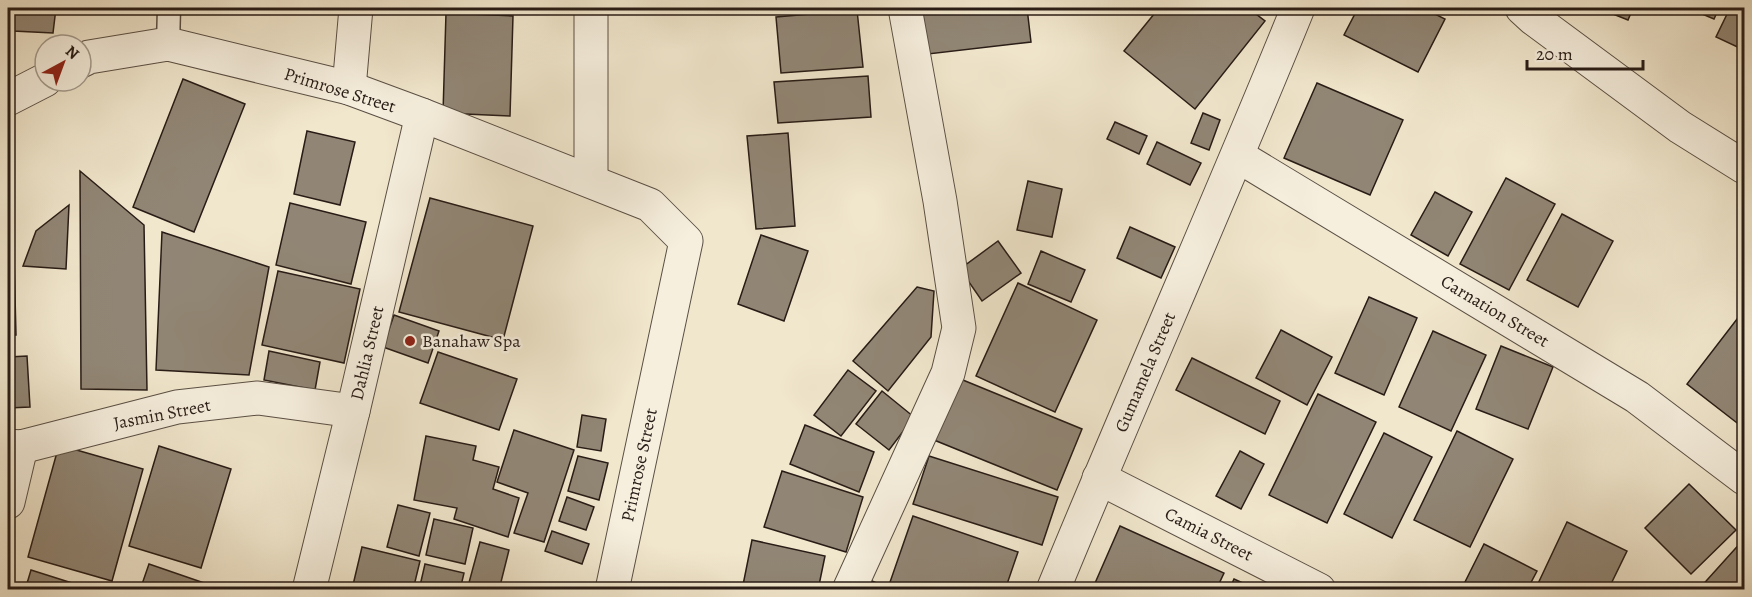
<svg xmlns="http://www.w3.org/2000/svg" width="1752" height="597" font-family="Alegreya,serif">
  <style>
    .building { fill: #918675; stroke: #281c16; stroke-width: 1.5 }
    .lines { fill: none; stroke-linecap: round; stroke-linejoin: round }
    .lane-casing { stroke: #5a4f44; stroke-width: 25 }
    .street-casing { stroke: #5a4f44; stroke-width: 35 }
    .lane { stroke: #f6efde; stroke-width: 22 }
    .street { stroke: #f6efde; stroke-width: 33 }
    .poi-dot { fill: #8f2418; stroke: #f6efde; stroke-width: 2 }
    .labels { text-anchor: middle; stroke-width: 5; stroke-linejoin: round; paint-order: stroke }
    .street-label { font-size: 18px; fill: #281c16; stroke: #f6efde }
    .poi-label { font-size: 18px; fill: #281c16; stroke: #f6efde; text-anchor: start }
  </style>
  <rect width="100%" height="100%" fill="#f1e7cd"/>
  <filter id="stains"><feTurbulence type="fractalNoise" baseFrequency=".00333" numOctaves="4"/><feColorMatrix values="0 0 0 0 .2 0 0 0 0 .09 0 0 0 0 .02 0 0 0 .5 -.17"/></filter>
  <radialGradient id="worn" r=".72"><stop offset=".6" stop-color="#630" stop-opacity="0"/><stop offset="1" stop-color="#630" stop-opacity=".3"/></radialGradient>
  <g class="building">
    <polygon points="15,8 56,8 53,33 13,31"/>
    <polygon points="922,8 1027,8 1031,42 928,54"/>
    <polygon points="1159,8 1248,8 1265,21 1195,109 1124,51"/>
    <polygon points="1358,8 1423,8 1445,19 1418,72 1344,35"/>
    <polygon points="1598,8 1633,8 1628,20"/>
    <polygon points="1688,8 1719,8 1714,19"/>
    <polygon points="1730,8 1744,8 1744,50 1716,37"/>
    <polygon points="857,10 863,67 781,73 776,17"/>
    <polygon points="446,13 513,16 510,116 443,113"/>
    <polygon points="868,76 871,117 778,123 774,82"/>
    <polygon points="183,79 245,104 194,232 133,207"/>
    <polygon points="1317,83 1403,120 1370,195 1284,158"/>
    <polygon points="1203,113 1220,120 1209,150 1191,143"/>
    <polygon points="1115,122 1147,136 1139,154 1107,139"/>
    <polygon points="307,131 355,142 340,205 294,194"/>
    <polygon points="788,133 795,226 756,229 747,136"/>
    <polygon points="1157,142 1201,163 1190,185 1147,164"/>
    <polygon points="80,171 144,225 147,390 81,389"/>
    <polygon points="1506,178 1555,204 1509,290 1460,264"/>
    <polygon points="1028,181 1062,189 1052,237 1017,230"/>
    <polygon points="1435,192 1472,212 1448,256 1411,235"/>
    <polygon points="430,198 533,226 503,340 399,312"/>
    <polygon points="290,203 366,222 351,284 276,265"/>
    <polygon points="69,205 66,269 23,266 36,231"/>
    <polygon points="1562,214 1613,241 1578,307 1527,280"/>
    <polygon points="1130,227 1175,247 1161,278 1117,258"/>
    <polygon points="162,232 269,267 249,375 156,370"/>
    <polygon points="761,235 808,251 784,321 738,304"/>
    <polygon points="998,241 1021,273 982,301 960,269"/>
    <polygon points="1041,251 1085,270 1071,302 1028,284"/>
    <polygon points="8,257 14,257 16,335 8,335"/>
    <polygon points="278,271 360,289 344,363 262,345"/>
    <polygon points="1018,283 1097,320 1055,412 976,376"/>
    <polygon points="917,287 934,291 931,337 888,391 853,361"/>
    <polygon points="1369,297 1417,318 1384,395 1335,373"/>
    <polygon points="1744,310 1744,421 1741,426 1687,384"/>
    <polygon points="394,315 439,331 428,363 383,347"/>
    <polygon points="1281,330 1332,357 1307,405 1256,378"/>
    <polygon points="1433,331 1486,355 1451,431 1399,407"/>
    <polygon points="1501,346 1553,367 1528,429 1476,409"/>
    <polygon points="269,351 320,362 315,390 264,380"/>
    <polygon points="438,352 517,379 499,430 420,403"/>
    <polygon points="27,356 30,407 8,408 8,357"/>
    <polygon points="1192,358 1280,401 1265,434 1176,390"/>
    <polygon points="848,370 876,391 841,436 814,415"/>
    <polygon points="958,378 1082,429 1057,490 934,440"/>
    <polygon points="882,391 914,417 889,450 856,424"/>
    <polygon points="1318,394 1376,422 1327,523 1269,495"/>
    <polygon points="582,415 606,419 601,451 577,447"/>
    <polygon points="805,425 874,452 859,492 790,464"/>
    <polygon points="514,430 574,450 544,542 514,533 528,493 497,482"/>
    <polygon points="1457,431 1513,459 1470,547 1414,520"/>
    <polygon points="1384,433 1432,457 1392,538 1344,514"/>
    <polygon points="426,436 476,446 473,460 499,467 493,489 519,498 508,537 454,519 457,508 414,500"/>
    <polygon points="59,445 143,469 112,581 28,557"/>
    <polygon points="159,446 231,469 201,568 129,546"/>
    <polygon points="1240,451 1264,464 1241,509 1216,496"/>
    <polygon points="578,456 608,463 599,500 568,491"/>
    <polygon points="929,456 1058,497 1042,545 913,504"/>
    <polygon points="782,471 863,497 846,552 764,527"/>
    <polygon points="1689,484 1736,530 1691,574 1645,528"/>
    <polygon points="567,497 594,507 586,530 559,521"/>
    <polygon points="398,505 430,513 419,556 387,547"/>
    <polygon points="913,516 1018,552 1005,590 901,590 889,585"/>
    <polygon points="434,519 473,528 465,564 426,555"/>
    <polygon points="1567,522 1627,551 1608,590 1535,590"/>
    <polygon points="1120,526 1224,573 1216,590 1092,590"/>
    <polygon points="552,531 589,544 582,564 545,551"/>
    <polygon points="1744,539 1744,590 1698,590"/>
    <polygon points="752,540 825,556 818,590 742,590"/>
    <polygon points="480,542 509,550 499,590 467,590"/>
    <polygon points="1484,544 1537,571 1527,590 1461,590"/>
    <polygon points="362,547 420,561 413,590 375,590 353,585"/>
    <polygon points="149,564 210,585 208,590 140,590"/>
    <polygon points="425,564 464,573 460,590 419,590"/>
    <polygon points="31,570 91,589 25,590"/>
    <polygon points="1234,579 1258,590 1229,590"/>
    <polygon points="872,581 892,590 868,590"/>
  </g>
  <g class="lines">
    <g class="lane-casing">
      <polyline id="lane" points="168,44 169,8"/>
    </g>
    <g class="street-casing">
      <g id="street">
        <polyline points="591,8 591,181"/>
        <polyline points="1522,8 1534,19 1680,127 1744,167"/>
        <polyline points="81,61 89,57 168,44 349,88 422,115 650,205 686,241 612,590"/>
        <polyline points="349,88 356,8"/>
        <polyline points="8,99 45,80"/>
        <polyline points="1238,156 1637,397 1744,478"/>
        <polyline points="8,446 21,447 177,407 258,398 353,411"/>
        <polyline points="1099,478 1319,590"/>
        <polyline points="8,502 21,447"/>
        <polyline points="309,590 353,411 422,115"/>
        <polyline points="849,590 948,373 959,328 940,201 905,8"/>
        <path d="M 1053,590 C 1133,395 1219,203 1298,8"/>
      </g>
    </g>
    <use href="#lane" class="lane"/>
    <use href="#street" class="street"/>
  </g>
  <circle class="poi-dot" cx="410" cy="341" r="6"/>
  <g class="labels">
    <g class="street-label">
      <text transform="translate(340 90) rotate(17)" y="6">Primrose Street</text>
      <text transform="translate(1495 311) rotate(31)" y="6">Carnation Street</text>
      <text transform="translate(367 353) rotate(-77)" y="6">Dahlia Street</text>
      <text transform="translate(1145 372) rotate(-67)" y="6">Gumamela Street</text>
      <text transform="translate(162 414) rotate(-11)" y="6">Jasmin Street</text>
      <text transform="translate(639 465) rotate(-78)" y="6">Primrose Street</text>
      <text transform="translate(1209 534) rotate(27)" y="6">Camia Street</text>
    </g>
    <g class="poi-label">
      <text x="422" y="347">Banahaw Spa</text>
    </g>
  </g>
  <rect width="1752" height="597" fill="none" stroke="#f1e7cd" stroke-width="30"/>
  <rect x="9" y="9" width="1734" height="579" fill="none" stroke="#281c16" stroke-width="3"/>
  <rect x="15" y="15" width="1722" height="567" fill="none" stroke="#281c16" stroke-width="1.5"/>
  <g transform="translate(63 63) rotate(41)"><circle r="28" fill="#f6efde" stroke="#a49b8e" stroke-width="1.5"/>
  <path d="M0-4.5L10 22L0 15L-10 22Z" fill="#8f2418"/>
  <text y="-9" font-size="16" font-weight="bold" text-anchor="middle" fill="#281c16">N</text>
  </g>
  <path d="M1527 60v9h116v-9" fill="none" stroke="#281c16" stroke-width="3"/>
  <text x="1536" y="60" font-size="18" fill="#281c16" stroke="#f6efde" stroke-width="4.5" paint-order="stroke">20 m</text>
  <rect width="100%" height="100%" filter="url(#stains)"/>
  <rect width="100%" height="100%" fill="url(#worn)"/>
</svg>
